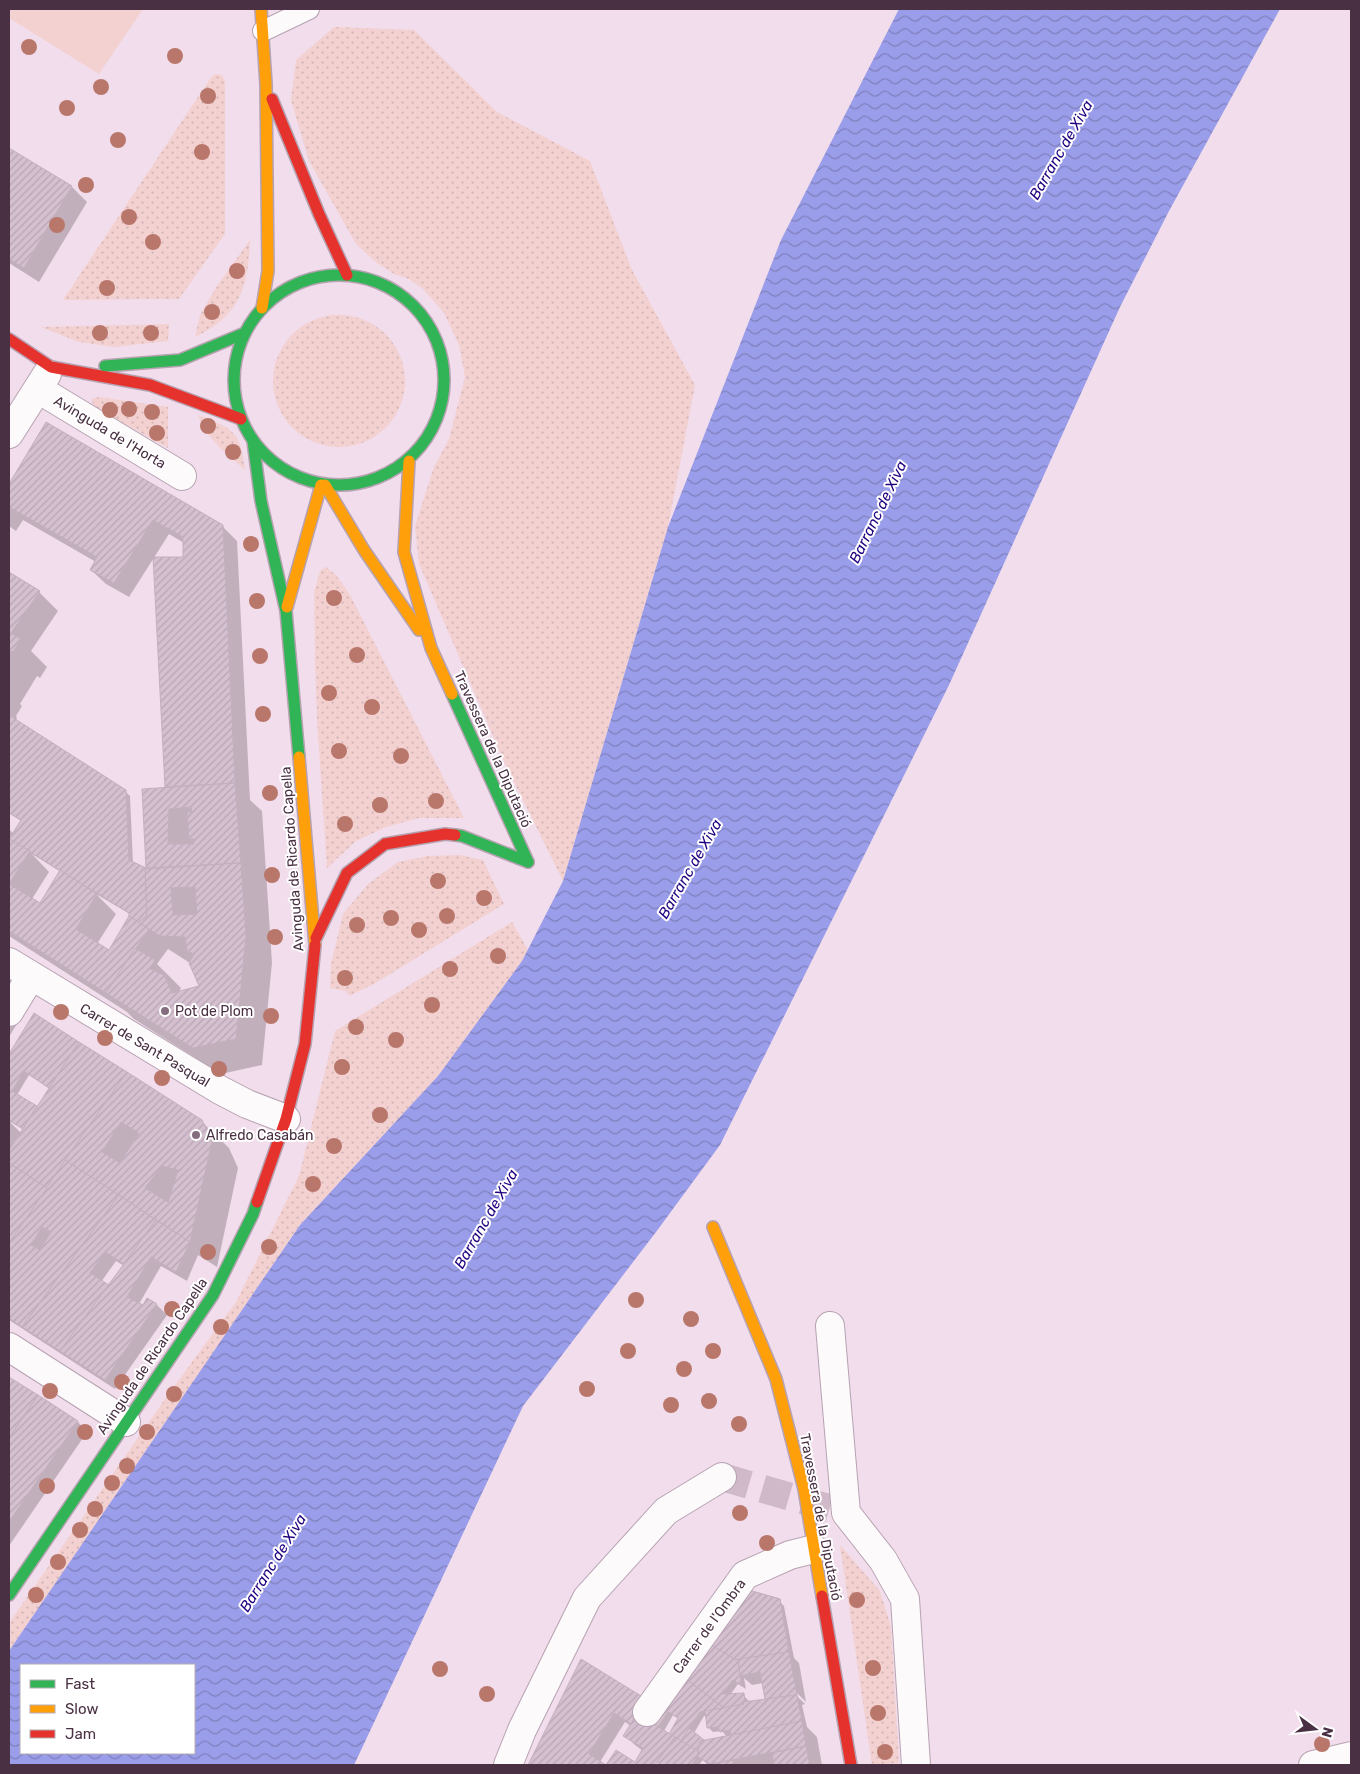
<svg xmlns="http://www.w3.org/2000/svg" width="1360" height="1774" font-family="Rubik,sans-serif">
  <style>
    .grass { fill: url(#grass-dots) }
    .garden { fill: #f3d1d1 }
    .water { fill: url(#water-waves); fill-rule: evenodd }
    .shadow { fill: #0003; fill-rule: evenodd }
    .building { fill: url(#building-hatch); stroke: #c4afbf; fill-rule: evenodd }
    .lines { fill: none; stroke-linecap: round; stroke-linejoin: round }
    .street-tunnel { stroke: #d0baca; stroke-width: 28; stroke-dasharray: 28 14; stroke-linecap: butt }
    .lane-casing { stroke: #b6a2b1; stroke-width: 22 }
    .street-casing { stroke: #b6a2b1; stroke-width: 30 }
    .fast-casing { stroke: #b6a2b1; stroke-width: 14 }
    .slow-casing { stroke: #b6a2b1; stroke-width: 14 }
    .jam-casing { stroke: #b6a2b1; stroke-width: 14 }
    .lane { stroke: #fdfafc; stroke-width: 20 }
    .street { stroke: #fdfafc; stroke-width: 28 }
    .fast { stroke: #30b455; stroke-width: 11 }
    .slow { stroke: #ff9f0a; stroke-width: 11 }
    .jam { stroke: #e5322d; stroke-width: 11 }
    .tree { fill: #b9766a }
    .poi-dot { fill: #846d7e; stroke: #fff; stroke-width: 2 }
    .labels { text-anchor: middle; stroke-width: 4; stroke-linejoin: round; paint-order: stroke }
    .street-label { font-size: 14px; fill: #493043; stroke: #fff }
    .poi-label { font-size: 14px; fill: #493043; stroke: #fff; text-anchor: start }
    .water-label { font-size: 15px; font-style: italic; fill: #1f0081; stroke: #fff }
  </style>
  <defs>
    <pattern id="grass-dots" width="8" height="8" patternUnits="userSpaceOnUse" patternTransform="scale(1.25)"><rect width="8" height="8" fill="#f3d1d1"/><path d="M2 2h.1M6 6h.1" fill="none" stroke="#d2b4b5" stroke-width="1.8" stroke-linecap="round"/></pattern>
    <pattern id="water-waves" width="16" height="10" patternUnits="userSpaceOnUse" patternTransform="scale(1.25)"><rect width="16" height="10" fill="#9a9de9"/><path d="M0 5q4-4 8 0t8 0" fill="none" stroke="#8080be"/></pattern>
    <pattern id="building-hatch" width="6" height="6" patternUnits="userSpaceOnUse" patternTransform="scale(1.25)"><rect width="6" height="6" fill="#d5c0d0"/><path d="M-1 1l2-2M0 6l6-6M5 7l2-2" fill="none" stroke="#b8a5b4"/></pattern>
  </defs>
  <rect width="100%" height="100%" fill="#f2ddec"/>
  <g class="grass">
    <polygon points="334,27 414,30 497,112 590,161 632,270 695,385 668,527 563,881 506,766 419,564 415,526 434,467 449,439 465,377 459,345 444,313 423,289 409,279 394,274 377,263 356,244 309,161 291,100 296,60"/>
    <polygon points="215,74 222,75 225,82 225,234 179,299 63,300 210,79"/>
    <path d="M 250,240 C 248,288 240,315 195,337 L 200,315 L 217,286 Z"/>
    <circle cx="339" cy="381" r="66"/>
    <polygon points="169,324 168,341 114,347 79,342 41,327"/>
    <polygon points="99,397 168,407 168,448 93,406 92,399"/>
    <path d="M 198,415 C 232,428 241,431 245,470 L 221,449 L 204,430 Z"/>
    <polygon points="326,567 336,575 349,593 464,818 419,818 386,827 356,841 327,868 317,719 315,659 314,593 320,571"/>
    <polygon points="460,855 483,860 504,904 374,984 349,996 346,991 330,988 331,964 343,914 368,884 398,862 428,856"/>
    <polygon points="512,922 528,950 522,961 438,1076 300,1225 9,1651 9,1623 165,1399 236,1302 299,1176 335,1031"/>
    <polygon points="840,1545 880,1591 891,1627 899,1763 872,1765"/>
  </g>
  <polygon class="garden" points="9,9 143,9 99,74 9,18"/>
  <path class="water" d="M 899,9 L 1280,9 L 1169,211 L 1120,307 L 949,685 L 720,1145 L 656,1232 L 523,1406 L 354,1765 L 9,1765 L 9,1651 L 300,1225 L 438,1076 L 522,961 L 563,881 L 668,527 L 781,240 ZM 21,1665 L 194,1665 L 194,1753 L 21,1753 Z"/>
  <g class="shadow">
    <polygon points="9,149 72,187 87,202 39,282 9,263"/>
    <path d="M 46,424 L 222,526 L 237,541 L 250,800 L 262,811 L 272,963 L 262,1065 L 221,1074 L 134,1019 L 127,1012 L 9,936 L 9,829 L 14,834 L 21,821 L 9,813 L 9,573 L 39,592 L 58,611 L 31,651 L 47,667 L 40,678 L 37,676 L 20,704 L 22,706 L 16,716 L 17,718 L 15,721 L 125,791 L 130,796 L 133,863 L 147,870 L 143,790 L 168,789 L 166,787 L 184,543 L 169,534 L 129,597 L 106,584 L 91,570 L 96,562 L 23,520 L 16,531 L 9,526 L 9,487 ZM 32,854 L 61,872 L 41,904 L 32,899 L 49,872 ZM 96,894 L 130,914 L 109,952 L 97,944 L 116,914 ZM 168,949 L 190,963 L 201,987 L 179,992 L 181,988 L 157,964 Z"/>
    <polygon points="9,1000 23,1014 9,1037"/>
    <path d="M 35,1015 L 201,1121 L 229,1148 L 238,1168 L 217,1267 L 198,1255 L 187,1281 L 161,1266 L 139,1304 L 143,1307 L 148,1300 L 157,1305 L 167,1315 L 115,1389 L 9,1320 L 9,1057 ZM 29,1075 L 50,1089 L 38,1108 L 17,1095 ZM 11,1122 L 24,1130 L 21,1133 L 11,1123 ZM 116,1261 L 124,1266 L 109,1287 L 101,1282 Z"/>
    <polygon points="9,1378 78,1422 87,1432 9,1546"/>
    <path d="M 779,1601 L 784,1606 L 794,1658 L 799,1663 L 806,1702 L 793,1689 L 792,1691 L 805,1704 L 802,1705 L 807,1727 L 817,1737 L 822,1765 L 708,1765 L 703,1760 L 699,1765 L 657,1765 L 662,1758 L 660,1756 L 654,1765 L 607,1765 L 616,1751 L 636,1763 L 643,1751 L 635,1745 L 625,1735 L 631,1726 L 625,1722 L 600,1762 L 605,1765 L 529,1765 L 582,1660 L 645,1700 ZM 744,1678 L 752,1685 L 763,1683 L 766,1700 L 749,1703 L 748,1700 L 743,1695 L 730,1695 L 738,1684 L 746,1689 ZM 673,1715 L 679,1719 L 674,1738 L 664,1731 ZM 704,1716 L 707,1716 L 708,1727 L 713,1732 L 722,1731 L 727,1737 L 704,1741 L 694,1733 Z"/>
  </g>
  <g class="building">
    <polygon points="9,148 72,186 24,268 9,259"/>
    <polygon points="46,422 223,525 235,783 165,787 153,557 183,557 183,537 153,520 114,583 90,570 97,557 9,507 9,484"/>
    <polygon points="9,572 40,591 11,633 9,632"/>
    <polygon points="9,632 21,639 13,652 10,651 9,653"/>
    <polygon points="9,715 126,790 129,860 146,868 147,916 138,922 129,916 129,913 9,839 21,820 9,813"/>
    <path d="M 235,783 L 241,863 L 146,868 L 142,789 ZM 191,807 L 192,812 L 187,812 L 189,839 L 194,839 L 194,844 L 168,844 L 169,809 Z"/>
    <polygon points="9,839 30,851 9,884 40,903 60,870 97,894 76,929 109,950 129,916 149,929 106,993 9,931"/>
    <path d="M 241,863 L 246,936 L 236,1039 L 193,1048 L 106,993 L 135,948 L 155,960 L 150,969 L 164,975 L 172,993 L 199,986 L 189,963 L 194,954 L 187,951 L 185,937 L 160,936 L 138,922 L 147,916 L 145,869 ZM 195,887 L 197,914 L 173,915 L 171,888 Z"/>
    <polygon points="34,1013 79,1042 49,1088 24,1071 12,1091 37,1106 23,1129 9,1120 9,1054"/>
    <polygon points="79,1042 127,1072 47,1188 9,1163 9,1150"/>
    <path d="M 127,1072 L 202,1120 L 212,1141 L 190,1242 L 65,1160 ZM 121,1122 L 139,1133 L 120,1163 L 102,1152 ZM 162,1166 L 178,1170 L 168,1202 L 145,1188 Z"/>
    <path d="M 65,1160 L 119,1195 L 22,1327 L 9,1318 L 9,1243 ZM 42,1227 L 51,1232 L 40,1250 L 31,1245 Z"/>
    <polygon points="9,1163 47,1188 9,1243"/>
    <polygon points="119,1195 156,1220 124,1264 105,1252 90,1273 109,1285 60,1351 22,1327"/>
    <polygon points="156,1220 190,1242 176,1272 151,1257 127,1297 143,1305 147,1298 157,1304 105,1380 60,1351"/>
    <polygon points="9,1377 38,1395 9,1438"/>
    <polygon points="38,1395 78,1421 9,1522 9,1438"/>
    <polygon points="748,1590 780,1599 789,1652 736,1660 708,1643"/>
    <polygon points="748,1590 780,1599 789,1652 736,1660 708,1643"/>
    <polygon points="708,1643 736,1660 738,1659 742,1686 733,1680 723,1694 744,1693 745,1702 743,1702 744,1704 724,1708 682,1676"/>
    <polygon points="789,1652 797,1695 765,1699 760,1672 740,1676 738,1659"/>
    <polygon points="581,1659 646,1699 631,1724 614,1713 589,1754 606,1765 528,1765"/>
    <polygon points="682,1676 724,1708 700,1712 681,1741 669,1734 678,1718 668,1712 658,1727 649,1722"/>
    <polygon points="797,1695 802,1721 731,1735 730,1730 720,1732 718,1727 707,1728 705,1711 744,1704 743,1702"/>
    <polygon points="637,1714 675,1737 655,1765 606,1765 616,1750 635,1762 643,1748 623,1736"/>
    <polygon points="802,1721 806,1746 710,1764 697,1756 700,1741"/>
    <polygon points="689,1728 704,1740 700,1741 698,1751 681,1741"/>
    <polygon points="675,1737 698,1751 697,1756 692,1765 662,1765 657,1762"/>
    <polygon points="806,1746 810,1765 774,1765 772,1753"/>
    <polygon points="734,1760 732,1765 710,1764"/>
  </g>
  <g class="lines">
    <polyline class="street-tunnel" points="722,1477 846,1513"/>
    <g class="lane-casing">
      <polyline id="lane" points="263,31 309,9"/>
    </g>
    <g class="street-casing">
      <g id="street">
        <polyline points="38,389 182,476"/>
        <polyline points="9,434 47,374"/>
        <polyline points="9,962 220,1090 247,1104 286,1119"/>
        <polyline points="9,1012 31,976"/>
        <polyline points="830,1326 846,1513 883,1560 905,1599 916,1765"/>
        <polyline points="9,1347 126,1422"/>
        <polyline points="647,1712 745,1575 790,1555 814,1549"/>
        <polyline points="508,1765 522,1730 587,1598 666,1511 722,1477"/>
        <polyline points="1313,1765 1351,1756"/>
      </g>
    </g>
    <g class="fast-casing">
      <g id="fast">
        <circle cx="339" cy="380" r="105"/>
        <polyline points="105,366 180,360 245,333"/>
        <polyline points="253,441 261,501 286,611 299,757"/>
        <polyline points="452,694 528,862"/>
        <polyline points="455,835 462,836 528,862"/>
        <polyline points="9,1595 213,1295 253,1214 257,1202"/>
      </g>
    </g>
    <g class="slow-casing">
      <g id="slow">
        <polyline points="261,9 266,84 268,271 262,308"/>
        <polyline points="409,461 404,552 431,648 452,694"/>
        <polyline points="325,485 364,550 419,630"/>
        <polyline points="287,607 321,485"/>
        <polyline points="299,757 315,945"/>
        <polyline points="713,1227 776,1379 804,1489 822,1596"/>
      </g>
    </g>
    <g class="jam-casing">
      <g id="jam">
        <polyline points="272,99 319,214 347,275"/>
        <polyline points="9,339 51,367 150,385 241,419"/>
        <polyline points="316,938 347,873 385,844 445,834 455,835"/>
        <polyline points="257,1202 286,1119 305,1044 315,945"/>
        <polyline points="822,1596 851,1765"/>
      </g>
    </g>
    <use href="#lane" class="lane"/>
    <use href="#street" class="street"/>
    <use href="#fast" class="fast"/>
    <use href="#slow" class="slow"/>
    <use href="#jam" class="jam"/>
  </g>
  <g class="tree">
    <circle cx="29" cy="47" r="8"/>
    <circle cx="175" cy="56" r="8"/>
    <circle cx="101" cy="87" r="8"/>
    <circle cx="208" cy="96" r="8"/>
    <circle cx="67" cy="108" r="8"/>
    <circle cx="118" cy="140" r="8"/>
    <circle cx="202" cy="152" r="8"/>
    <circle cx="86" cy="185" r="8"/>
    <circle cx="129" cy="217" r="8"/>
    <circle cx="57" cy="225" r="8"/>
    <circle cx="153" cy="242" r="8"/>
    <circle cx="237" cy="271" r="8"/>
    <circle cx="107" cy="288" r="8"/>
    <circle cx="212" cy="312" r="8"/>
    <circle cx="100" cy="333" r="8"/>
    <circle cx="151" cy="333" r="8"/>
    <circle cx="129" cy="409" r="8"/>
    <circle cx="110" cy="410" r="8"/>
    <circle cx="152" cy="412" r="8"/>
    <circle cx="208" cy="426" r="8"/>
    <circle cx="157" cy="433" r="8"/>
    <circle cx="233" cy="452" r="8"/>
    <circle cx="251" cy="544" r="8"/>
    <circle cx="334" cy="598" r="8"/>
    <circle cx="257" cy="601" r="8"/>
    <circle cx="357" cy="655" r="8"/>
    <circle cx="260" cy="656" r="8"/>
    <circle cx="329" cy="693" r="8"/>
    <circle cx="372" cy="707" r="8"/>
    <circle cx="263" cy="714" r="8"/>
    <circle cx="339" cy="751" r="8"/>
    <circle cx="401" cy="756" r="8"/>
    <circle cx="270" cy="793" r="8"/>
    <circle cx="436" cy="801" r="8"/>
    <circle cx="380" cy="805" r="8"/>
    <circle cx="345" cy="824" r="8"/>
    <circle cx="272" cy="875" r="8"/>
    <circle cx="438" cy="881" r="8"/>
    <circle cx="484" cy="898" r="8"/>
    <circle cx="447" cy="916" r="8"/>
    <circle cx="391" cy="918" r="8"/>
    <circle cx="357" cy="925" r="8"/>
    <circle cx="419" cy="930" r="8"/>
    <circle cx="275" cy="937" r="8"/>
    <circle cx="498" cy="956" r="8"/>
    <circle cx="450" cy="969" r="8"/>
    <circle cx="345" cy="978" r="8"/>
    <circle cx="432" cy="1005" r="8"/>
    <circle cx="61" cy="1012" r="8"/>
    <circle cx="271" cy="1016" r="8"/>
    <circle cx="356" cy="1027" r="8"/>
    <circle cx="105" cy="1038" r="8"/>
    <circle cx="396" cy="1040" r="8"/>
    <circle cx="342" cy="1067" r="8"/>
    <circle cx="219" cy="1069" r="8"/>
    <circle cx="162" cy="1078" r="8"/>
    <circle cx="380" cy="1115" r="8"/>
    <circle cx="334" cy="1146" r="8"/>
    <circle cx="313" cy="1184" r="8"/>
    <circle cx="269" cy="1247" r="8"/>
    <circle cx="208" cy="1252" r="8"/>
    <circle cx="636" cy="1300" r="8"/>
    <circle cx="172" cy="1309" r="8"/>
    <circle cx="691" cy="1319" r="8"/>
    <circle cx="221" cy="1327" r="8"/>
    <circle cx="628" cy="1351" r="8"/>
    <circle cx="713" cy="1351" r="8"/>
    <circle cx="684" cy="1369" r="8"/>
    <circle cx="122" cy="1382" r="8"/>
    <circle cx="587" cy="1389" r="8"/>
    <circle cx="50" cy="1391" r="8"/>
    <circle cx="174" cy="1394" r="8"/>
    <circle cx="709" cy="1401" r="8"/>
    <circle cx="671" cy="1405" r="8"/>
    <circle cx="739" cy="1424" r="8"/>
    <circle cx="85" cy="1432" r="8"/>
    <circle cx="147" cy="1432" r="8"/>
    <circle cx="127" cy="1466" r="8"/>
    <circle cx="112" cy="1483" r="8"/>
    <circle cx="47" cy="1486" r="8"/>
    <circle cx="95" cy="1509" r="8"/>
    <circle cx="740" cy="1513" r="8"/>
    <circle cx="80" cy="1530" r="8"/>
    <circle cx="767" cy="1543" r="8"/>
    <circle cx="58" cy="1562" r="8"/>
    <circle cx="36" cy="1595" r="8"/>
    <circle cx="857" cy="1600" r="8"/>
    <circle cx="873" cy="1668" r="8"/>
    <circle cx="440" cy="1669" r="8"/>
    <circle cx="487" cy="1694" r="8"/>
    <circle cx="878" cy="1713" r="8"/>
    <circle cx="1322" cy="1744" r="8"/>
    <circle cx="885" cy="1752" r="8"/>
  </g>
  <g class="poi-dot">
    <circle cx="165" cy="1011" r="5"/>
    <circle cx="196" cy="1135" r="5"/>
  </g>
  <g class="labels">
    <g class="street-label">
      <text transform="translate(110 432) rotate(31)" y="5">Avinguda de l'Horta</text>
      <text transform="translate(493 749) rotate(66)" y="5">Travessera de la Diputació</text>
      <text transform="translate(292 859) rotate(-94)" y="5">Avinguda de Ricardo Capella</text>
      <text transform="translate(145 1045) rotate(31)" y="5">Carrer de Sant Pasqual</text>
      <text transform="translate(152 1356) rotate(-56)" y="5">Avinguda de Ricardo Capella</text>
      <text transform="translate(821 1517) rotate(79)" y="5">Travessera de la Diputació</text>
      <text transform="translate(709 1626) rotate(-54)" y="5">Carrer de l'Ombra</text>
    </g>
    <g class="poi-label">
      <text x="175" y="1016">Pot de Plom</text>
      <text x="206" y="1140">Alfredo Casabán</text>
    </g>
    <g class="water-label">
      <text transform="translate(1061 150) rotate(-60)" y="5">Barranc de Xiva</text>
      <text transform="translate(878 512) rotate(-64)" y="5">Barranc de Xiva</text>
      <text transform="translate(690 869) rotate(-60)" y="5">Barranc de Xiva</text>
      <text transform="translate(486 1219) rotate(-60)" y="5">Barranc de Xiva</text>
      <text transform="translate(273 1563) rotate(-58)" y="5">Barranc de Xiva</text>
    </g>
  </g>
  <rect width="1360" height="1774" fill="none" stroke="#493043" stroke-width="20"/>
  <rect x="20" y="1664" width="175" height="90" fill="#ffffff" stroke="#b6acb4"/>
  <rect x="30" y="1680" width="25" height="8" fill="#30b455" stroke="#b6acb4"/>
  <text x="65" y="1689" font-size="15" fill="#493043">Fast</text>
  <rect x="30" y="1705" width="25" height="8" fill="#ff9f0a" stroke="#b6acb4"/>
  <text x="65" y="1714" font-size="15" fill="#493043">Slow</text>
  <rect x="30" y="1730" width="25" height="8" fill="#e5322d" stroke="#b6acb4"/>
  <text x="65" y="1739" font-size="15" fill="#493043">Jam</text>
  <g transform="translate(1315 1729) rotate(105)" stroke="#ffffff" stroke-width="4" paint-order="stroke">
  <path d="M0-4L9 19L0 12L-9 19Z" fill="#493043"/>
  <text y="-8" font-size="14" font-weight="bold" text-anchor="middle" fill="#493043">N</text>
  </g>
</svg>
